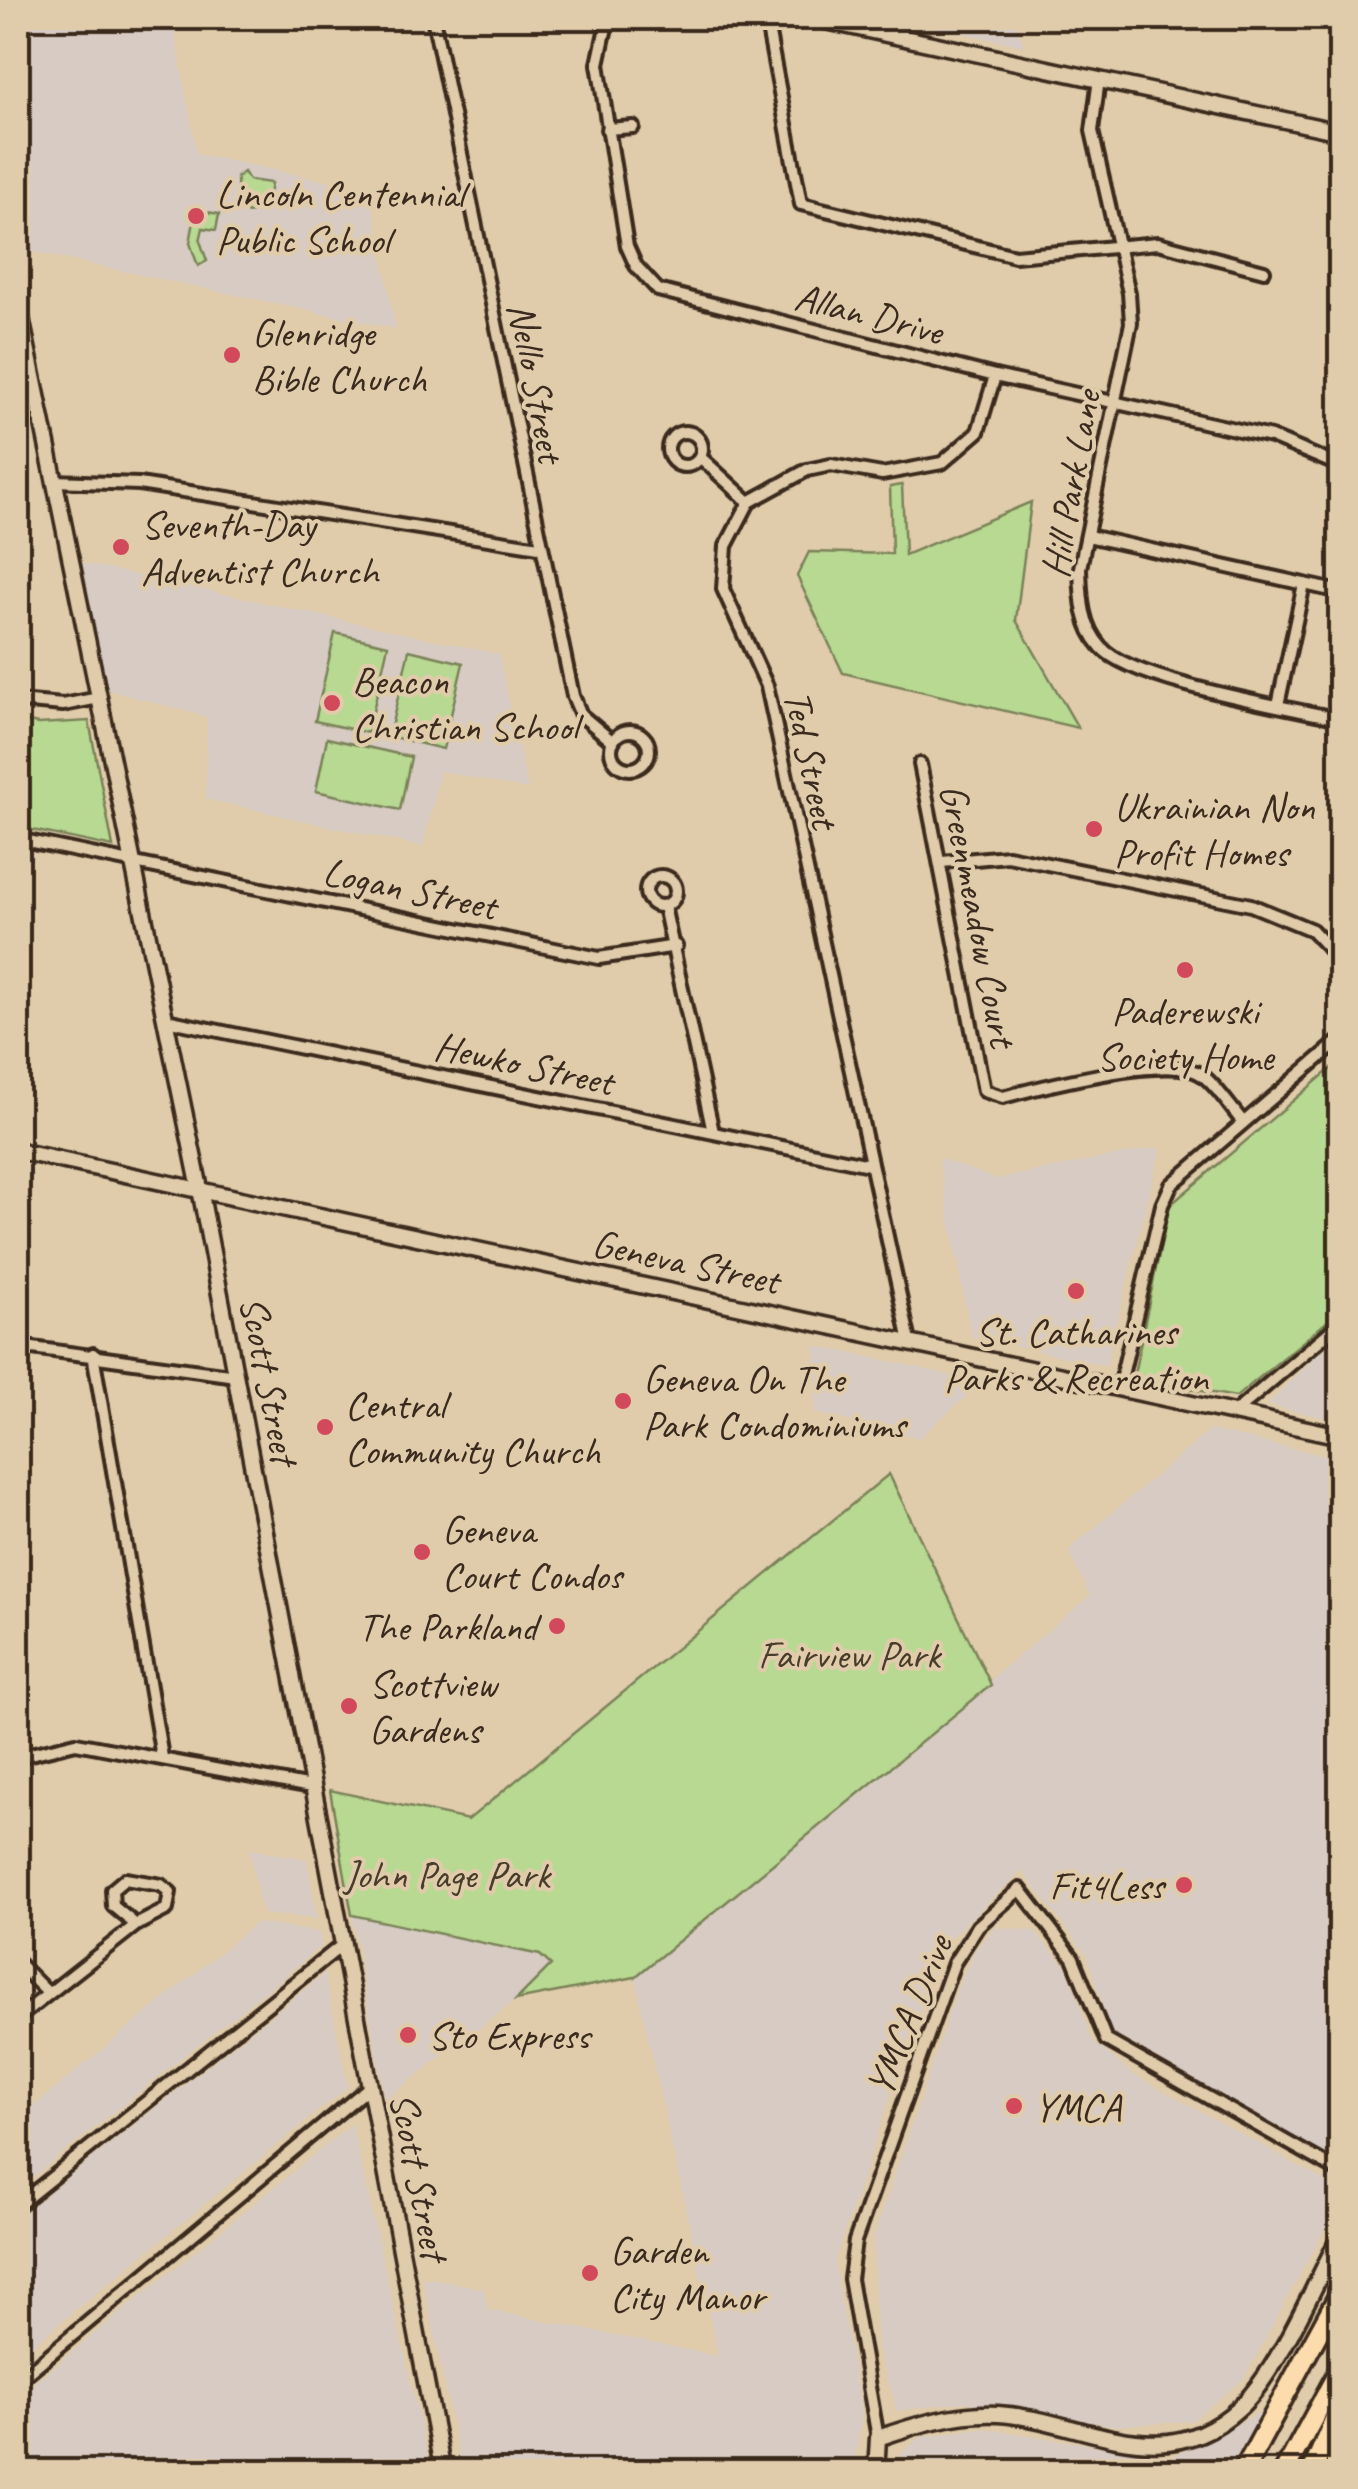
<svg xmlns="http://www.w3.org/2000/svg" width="1358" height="2489" font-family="Caveat,sans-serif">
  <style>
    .built { fill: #d7cbc3 }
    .green { fill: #b8d992; stroke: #7a8258; stroke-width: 2.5 }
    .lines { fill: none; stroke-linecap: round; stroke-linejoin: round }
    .street-casing { stroke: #3b2a1e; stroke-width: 18 }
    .secondary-casing { stroke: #3b2a1e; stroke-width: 21 }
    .highway-casing { stroke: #3b2a1e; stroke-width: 25 }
    .street { stroke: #e0ccab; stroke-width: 10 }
    .secondary { stroke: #e0ccab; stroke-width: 14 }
    .highway { stroke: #fcdcac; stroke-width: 18 }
    .poi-dot { fill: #d1495b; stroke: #e0ccab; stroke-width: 4 }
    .labels { text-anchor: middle; stroke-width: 8; stroke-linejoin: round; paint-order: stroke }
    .poi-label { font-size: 40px; fill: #3b2a1e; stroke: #e0ccab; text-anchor: start }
    .street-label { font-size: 40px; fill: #3b2a1e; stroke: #e0ccab }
    .park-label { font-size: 40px; fill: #483c2a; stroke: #e0ccab }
  </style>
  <rect width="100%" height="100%" fill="#e0ccab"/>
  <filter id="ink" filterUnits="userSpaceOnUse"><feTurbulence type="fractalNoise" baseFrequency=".01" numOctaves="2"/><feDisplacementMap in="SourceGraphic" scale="20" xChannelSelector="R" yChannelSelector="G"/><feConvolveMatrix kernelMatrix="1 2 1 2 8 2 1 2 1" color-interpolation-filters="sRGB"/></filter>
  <g filter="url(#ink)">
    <g class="built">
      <polygon points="18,18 172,18 197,154 370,190 396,329 19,249"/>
      <polygon points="889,18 1015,18 1024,46"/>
      <polygon points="82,563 499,654 528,790 441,771 423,847 206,799 207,717 104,689"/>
      <polygon points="1161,1147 1106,1366 971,1336 939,1158 996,1179"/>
      <polygon points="1340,1332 1340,1421 1267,1405"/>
      <polygon points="815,1346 907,1365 982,1383 919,1438 815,1413"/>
      <polygon points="1210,1430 1340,1459 1340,2163 1111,2032 1087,1955 1022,1871 949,1939 934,1968 834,2262 862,2414 854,2471 462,2471 423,2277 483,2288 489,2310 718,2356 635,1977 1090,1596 1068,1550"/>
      <polygon points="249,1849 307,1859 317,1919 262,1914"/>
      <polygon points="352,1915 540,1955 551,1965 516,2000 385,2100"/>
      <polygon points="256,1923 319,1932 322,1946 18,2189 18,2119"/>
      <polygon points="995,1927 1034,1931 1067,1967 1092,2041 1133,2074 1340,2189 1340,2200 1244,2379 1192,2421 1116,2426 962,2402 897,2411 877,2347 873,2239 961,1979 976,1949"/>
      <polygon points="325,1973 348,2087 18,2357 18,2217"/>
      <polygon points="352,2124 431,2471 80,2472 18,2458 18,2396"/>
      <polygon points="1267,2409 1234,2471 900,2472 902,2452 921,2437 981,2428 1171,2457"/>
    </g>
    <g class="green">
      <polygon points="244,172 249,180 271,183 267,208 248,213 238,205 237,177"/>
      <polygon points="196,210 219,214 216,230 203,228 200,241 207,261 198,266 190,243"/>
      <polygon points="902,485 905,555 1031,502 1016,620 1078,728 843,673 797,576 809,552 892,554 890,487"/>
      <polygon points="335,633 388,645 368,733 315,721"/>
      <polygon points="409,650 463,663 443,749 389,736"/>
      <polygon points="18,720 38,724 89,721 113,847 18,827"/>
      <polygon points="327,738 411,757 400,810 316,791"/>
      <polygon points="1340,1061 1340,1311 1236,1397 1133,1379 1169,1206"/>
      <polygon points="889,1474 991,1685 635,1977 516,2000 551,1965 540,1955 352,1915 330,1790 468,1820"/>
    </g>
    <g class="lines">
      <g class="street-casing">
        <g id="street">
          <polyline points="433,18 573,696 581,715 613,742"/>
          <polyline points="608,18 598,64 627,246 636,266 658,290 995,376 1271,437 1340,466"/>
          <polyline points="766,18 801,204 1015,256 1158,243 1264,271"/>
          <path d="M 1099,79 L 1092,131 L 1129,293 L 1131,323 L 1080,568 C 1081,596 1081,625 1101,647 C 1129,681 1291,708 1340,719"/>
          <polyline points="607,129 633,127"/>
          <circle cx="685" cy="449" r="17"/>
          <polyline points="700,457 749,502"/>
          <polyline points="54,481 139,484 539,547"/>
          <polyline points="1088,536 1340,592"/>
          <polyline points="18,701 63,705 99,698"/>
          <polyline points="1278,705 1304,584"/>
          <circle cx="630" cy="750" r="19"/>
          <path d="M 920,764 L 984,1091 L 1003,1097 C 1041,1087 1171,1053 1202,1075 C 1217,1086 1230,1107 1243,1122"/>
          <polyline points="18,839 599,958 676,946"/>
          <polyline points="942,862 1008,856 1251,905 1312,930 1340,960"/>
          <circle cx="661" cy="891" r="15"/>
          <polyline points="664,906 713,1132"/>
          <polyline points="166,1020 869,1165"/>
          <polyline points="910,1342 767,686 723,589 726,546 749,502 807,470 831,465 882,474 942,463 978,432 995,376"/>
          <polyline points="18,1346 236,1376"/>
          <polyline points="93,1354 162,1757"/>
          <polyline points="1119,1388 1162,1205 1171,1185 1340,1040"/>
          <polyline points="1234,1413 1340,1323"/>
          <polyline points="18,1714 24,1755"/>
          <polyline points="18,1757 76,1743 311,1787"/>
          <polyline points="18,1963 48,1993"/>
          <polyline points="18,2018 136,1925 167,1909 170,1892 161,1885 125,1879 112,1890 113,1906 136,1925"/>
          <polyline points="18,2205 342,1945"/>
          <polyline points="18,2381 369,2087"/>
          <polyline points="878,2438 850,2279 855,2241 954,1963 978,1926 1020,1889 1073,1958 1106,2040 1340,2172"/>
        </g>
      </g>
      <g class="secondary-casing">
        <g id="secondary">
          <polyline points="812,18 1340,132"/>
          <polyline points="18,303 200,1189 443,2472"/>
          <polyline points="18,1151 1340,1436"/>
          <path d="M 876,2472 L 878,2438 C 915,2425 958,2412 998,2414 C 1083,2419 1162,2480 1239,2408 C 1278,2372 1314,2285 1340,2236"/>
        </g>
      </g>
      <g class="highway-casing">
        <g id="highway">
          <polyline points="1243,2472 1340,2293"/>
          <polyline points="1284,2472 1340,2369"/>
          <polyline points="1312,2472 1340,2406"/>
        </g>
      </g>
      <use href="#street" class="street"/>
      <use href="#secondary" class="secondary"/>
      <use href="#highway" class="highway"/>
    </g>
  </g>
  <g class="poi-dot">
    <circle cx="196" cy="216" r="10"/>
    <circle cx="232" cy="355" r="10"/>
    <circle cx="121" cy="547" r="10"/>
    <circle cx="332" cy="703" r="10"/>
    <circle cx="1094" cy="829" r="10"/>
    <circle cx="1185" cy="970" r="10"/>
    <circle cx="1076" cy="1291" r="10"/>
    <circle cx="623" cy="1401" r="10"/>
    <circle cx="325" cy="1427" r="10"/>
    <circle cx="422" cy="1552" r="10"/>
    <circle cx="557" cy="1626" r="10"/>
    <circle cx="349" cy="1706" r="10"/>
    <circle cx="1184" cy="1885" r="10"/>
    <circle cx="408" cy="2035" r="10"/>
    <circle cx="1014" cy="2106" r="10"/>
    <circle cx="590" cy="2273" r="10"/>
  </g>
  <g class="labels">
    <g class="poi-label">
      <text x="216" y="207">Lincoln Centennial<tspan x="216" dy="46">Public School</tspan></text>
      <text x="252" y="346">Glenridge<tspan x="252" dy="46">Bible Church</tspan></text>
      <text x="141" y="538">Seventh-Day<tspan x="141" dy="46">Adventist Church</tspan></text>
      <text x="352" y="694">Beacon<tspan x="352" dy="46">Christian School</tspan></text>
      <text x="1114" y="820">Ukrainian Non<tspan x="1114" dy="46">Profit Homes</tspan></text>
      <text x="1185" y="1024" text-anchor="middle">Paderewski<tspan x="1185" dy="46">Society Home</tspan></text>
      <text x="1076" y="1345" text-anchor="middle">St. Catharines<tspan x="1076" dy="46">Parks &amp; Recreation</tspan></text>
      <text x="643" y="1392">Geneva On The<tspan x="643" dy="46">Park Condominiums</tspan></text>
      <text x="345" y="1418">Central<tspan x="345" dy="46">Community Church</tspan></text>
      <text x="442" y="1543">Geneva<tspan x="442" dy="46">Court Condos</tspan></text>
      <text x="537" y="1640" text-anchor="end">The Parkland</text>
      <text x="369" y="1697">Scottview<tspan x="369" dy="46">Gardens</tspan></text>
      <text x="1164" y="1899" text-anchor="end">Fit4Less</text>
      <text x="428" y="2049">Sto Express</text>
      <text x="1034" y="2120">YMCA</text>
      <text x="610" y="2264">Garden<tspan x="610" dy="46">City Manor</tspan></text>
    </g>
    <g class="street-label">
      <text transform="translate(869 313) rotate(14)" y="14">Allan Drive</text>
      <text transform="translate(537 382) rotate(79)" y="14">Nello Street</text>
      <text transform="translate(1070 484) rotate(-80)" y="14">Hill Park Lane</text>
      <text transform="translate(812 759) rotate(78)" y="14">Ted Street</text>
      <text transform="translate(410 888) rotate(12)" y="14">Logan Street</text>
      <text transform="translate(979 915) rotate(79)" y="14">Greenmeadow Court</text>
      <text transform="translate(524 1063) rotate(12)" y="14">Hewko Street</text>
      <text transform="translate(686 1261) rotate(12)" y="14">Geneva Street</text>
      <text transform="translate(270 1380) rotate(79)" y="14">Scott Street</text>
      <text transform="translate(908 2015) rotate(-68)" y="14">YMCA Drive</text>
      <text transform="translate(420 2176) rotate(79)" y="14">Scott Street</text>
    </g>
    <g class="park-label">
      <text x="849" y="1668">Fairview Park</text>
      <text x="447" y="1888">John Page Park</text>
    </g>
  </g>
  <rect width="1358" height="2489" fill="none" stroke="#e0ccab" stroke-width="60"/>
  <rect x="30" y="30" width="1298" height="2429" fill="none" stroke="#3b2a1e" stroke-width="4" filter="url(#ink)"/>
</svg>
